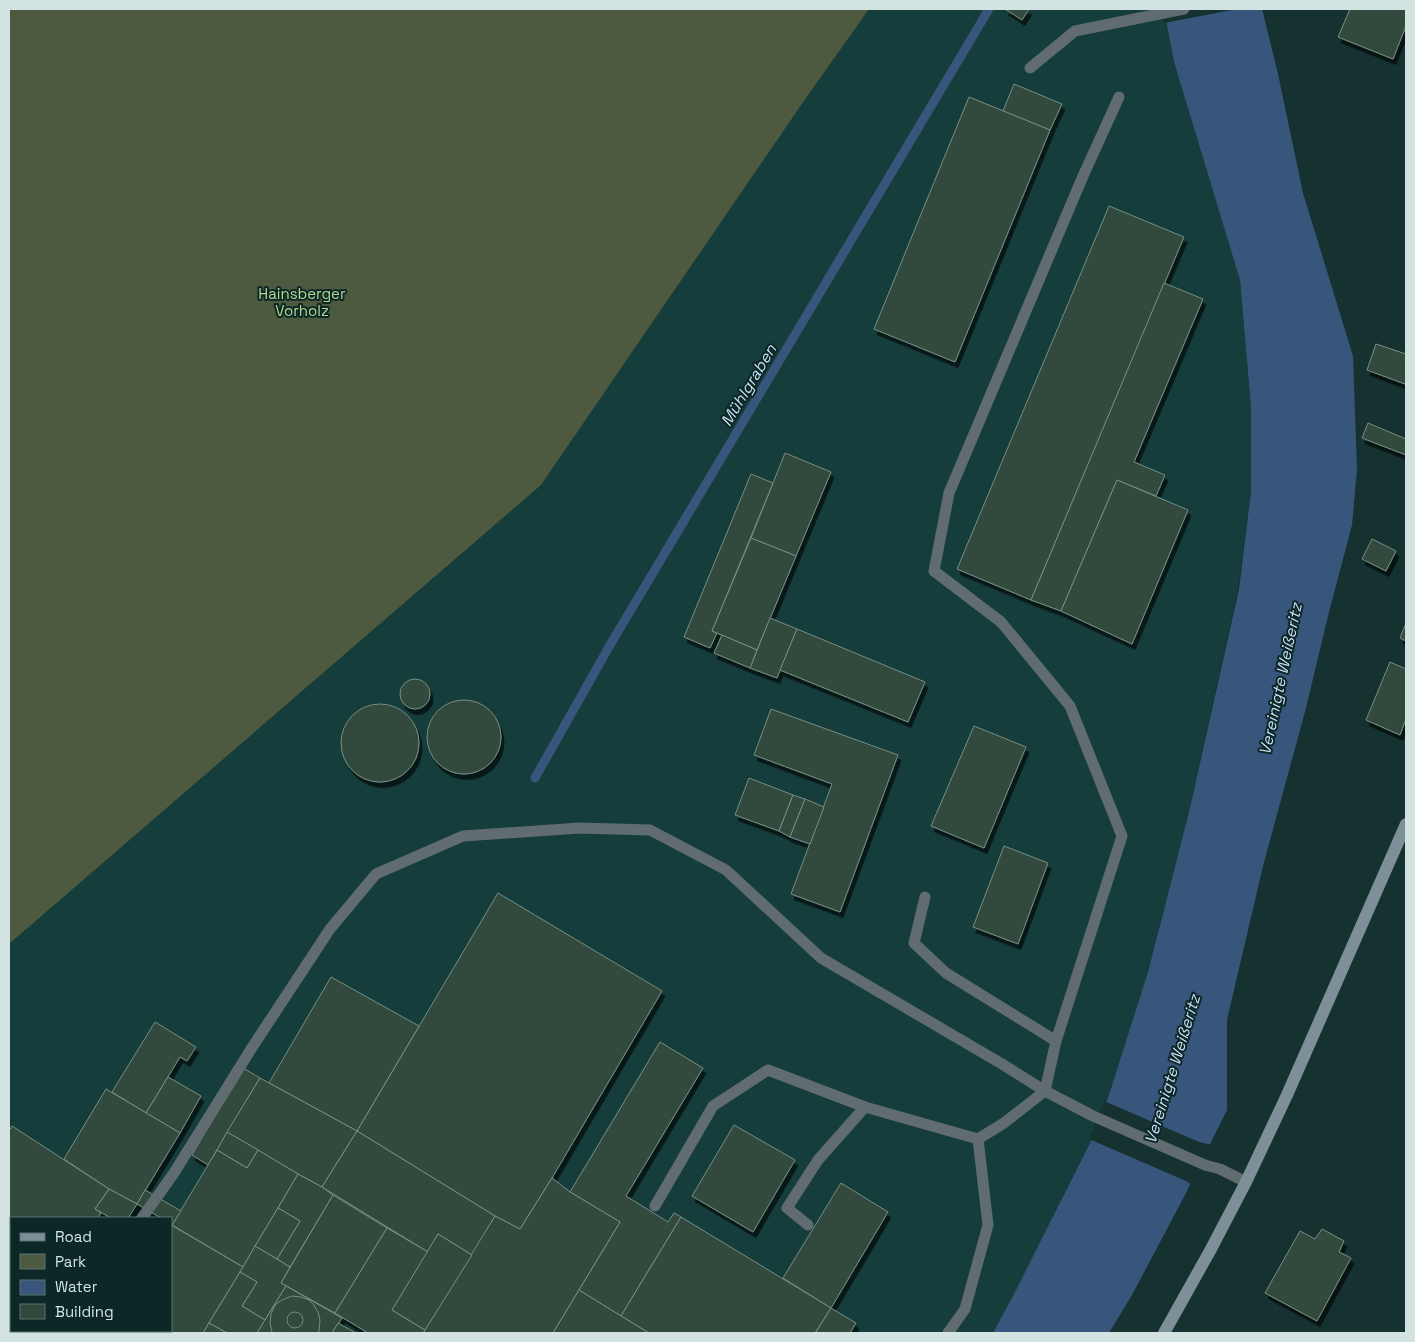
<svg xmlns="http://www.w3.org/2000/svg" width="1415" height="1342" font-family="'Space Grotesk',sans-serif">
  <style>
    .built { fill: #153d3b; fill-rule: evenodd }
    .green { fill: #4d5a40 }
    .water { fill: #38567b }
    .pier { fill: #153130 }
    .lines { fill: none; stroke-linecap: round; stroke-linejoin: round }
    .stream { stroke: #38567b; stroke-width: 9 }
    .building { fill: #32483c; stroke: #778f82; filter: url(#shadow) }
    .service { stroke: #616c71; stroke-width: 11 }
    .secondary { stroke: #7e9097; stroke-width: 12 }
    .labels { text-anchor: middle; stroke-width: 4; stroke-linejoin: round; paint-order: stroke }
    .park-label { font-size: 15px; fill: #b5d992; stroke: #0b2726 }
    .water-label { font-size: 16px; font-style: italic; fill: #cbdff8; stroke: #0b2726 }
  </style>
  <defs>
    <filter id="shadow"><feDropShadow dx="3" dy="5.5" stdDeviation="0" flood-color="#0009"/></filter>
  </defs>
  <rect width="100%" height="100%" fill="#153130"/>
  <path class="built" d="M 869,9 L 1164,9 L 1174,62 L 1240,280 L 1251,407 L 1251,491 L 1238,589 L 1190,808 L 1148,972 L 1108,1098 L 1090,1143 L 1015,1292 L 993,1333 L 9,1333 L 9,944 L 541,485 L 806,98 ZM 11,1218 L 171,1218 L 171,1331 L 11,1331 Z"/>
  <polygon class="green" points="9,9 869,9 806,98 541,485 9,944"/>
  <polygon class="water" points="1164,9 1262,9 1278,74 1303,193 1353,356 1357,469 1352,525 1328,616 1306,708 1263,866 1227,1020 1227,1110 1185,1195 1132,1295 1109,1333 993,1333 1015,1292 1090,1143 1108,1098 1148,972 1190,808 1239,589 1251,491 1251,407 1240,280 1174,62"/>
  <g class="pier">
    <polygon points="1162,9 1237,9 1164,23"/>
    <polygon points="1104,1101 1199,1142 1212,1145 1192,1185 1186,1181 1089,1139"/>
  </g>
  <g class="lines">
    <polyline class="stream" points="535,778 610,645 989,9"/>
  </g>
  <g class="building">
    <polygon points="1005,9 1029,9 1022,20"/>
    <polygon points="1350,9 1406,9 1406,26 1393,59 1338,37"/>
    <polygon points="1014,84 1062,104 1050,130 1003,111"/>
    <polygon points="969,97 1050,130 955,362 874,329"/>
    <polygon points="1109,206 1184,237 1031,600 957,569"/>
    <polygon points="1164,283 1203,299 1134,462 1165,475 1156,496 1117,480 1061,611 1031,600"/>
    <polygon points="1376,344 1406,354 1406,380 1405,384 1367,370"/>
    <polygon points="1368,423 1406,439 1406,455 1362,438"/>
    <polygon points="785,453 831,472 796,556 751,538"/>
    <polygon points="751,474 773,483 712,631 717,633 710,648 684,637"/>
    <polygon points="1117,480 1188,510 1132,644 1061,611"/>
    <polygon points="751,538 796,556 757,650 712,631"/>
    <polygon points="1372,539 1396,551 1386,571 1362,559"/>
    <polygon points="770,618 797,629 777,678 750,668"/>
    <polygon points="1406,623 1406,641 1400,638"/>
    <polygon points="797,629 925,682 908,722 780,670"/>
    <polygon points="722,635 757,650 750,668 714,653"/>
    <polygon points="1390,662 1406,669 1406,719 1400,735 1366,720"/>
    <circle cx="415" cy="694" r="15"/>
    <circle cx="464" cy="737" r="37"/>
    <circle cx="380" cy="743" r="39"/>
    <polygon points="771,709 898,755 840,912 791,894 832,784 754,755"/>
    <polygon points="974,726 1026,747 984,848 931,826"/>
    <polygon points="749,778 793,795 779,831 735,815"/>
    <polygon points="793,795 805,799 790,837 779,831"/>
    <polygon points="805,799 824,807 810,844 790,837"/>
    <polygon points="1004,846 1048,863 1018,944 973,927"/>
    <polygon points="498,893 662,991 552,1178 520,1229 495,1216 357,1131"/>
    <polygon points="331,977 419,1026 357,1131 269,1083"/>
    <polygon points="155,1022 196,1047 187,1061 180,1057 146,1113 112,1092"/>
    <polygon points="660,1042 703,1068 626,1196 668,1222 674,1213 681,1217 621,1316 579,1290 620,1222 570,1192"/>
    <polygon points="243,1068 260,1078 208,1165 192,1155"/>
    <polygon points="168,1077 201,1096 180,1133 146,1113"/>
    <polygon points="260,1078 357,1131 322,1187 298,1174 227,1132"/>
    <polygon points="106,1089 180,1133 137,1204 109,1189 64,1159"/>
    <polygon points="734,1125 795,1160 753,1232 692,1196"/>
    <polygon points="12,1126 109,1189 95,1209 101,1213 98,1218 11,1218 11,1292 9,1290 9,1131"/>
    <polygon points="357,1131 495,1216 472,1255 438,1234 428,1252 322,1187"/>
    <polygon points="227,1132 258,1150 247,1168 217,1150"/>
    <polygon points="217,1150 247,1168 258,1150 298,1174 243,1267 172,1225"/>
    <polygon points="298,1174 322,1187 333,1195 290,1267 277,1259 300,1221 278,1208"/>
    <polygon points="552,1178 570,1192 620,1222 553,1333 423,1333 495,1216 520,1229"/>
    <polygon points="841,1183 888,1212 831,1308 783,1278"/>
    <polygon points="109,1189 137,1204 128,1218 111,1218 95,1209"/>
    <polygon points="145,1190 181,1211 172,1225 171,1218 161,1218 137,1204"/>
    <polygon points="333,1195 387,1228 335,1313 281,1283"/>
    <polygon points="278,1208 300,1221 277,1259 255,1246"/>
    <polygon points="681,1217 831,1308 815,1333 649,1333 621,1316"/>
    <polygon points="171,1225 243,1267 203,1333 97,1333 99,1331 171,1331"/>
    <polygon points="387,1228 428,1252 392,1310 425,1330 423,1333 368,1333 335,1313"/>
    <polygon points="1322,1229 1344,1241 1339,1252 1351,1258 1317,1321 1265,1293 1300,1231 1315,1239"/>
    <polygon points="438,1234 472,1255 425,1330 392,1310"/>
    <polygon points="255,1246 290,1267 281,1283 286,1286 265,1320 242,1306 257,1282 240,1272"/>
    <polygon points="240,1272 257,1282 242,1306 265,1320 257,1333 227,1333 209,1323"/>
    <polygon points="286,1286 342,1318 332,1333 257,1333"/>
    <polygon points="9,1290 11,1292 11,1315 9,1319"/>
    <polygon points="579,1290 621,1316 649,1333 553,1333"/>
    <polygon points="292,1296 301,1297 309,1300 313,1304 318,1312 320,1320 319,1331 317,1333 273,1333 272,1332 270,1323 271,1314 275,1305 282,1300"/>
    <polygon points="831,1308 856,1323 850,1333 817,1333 816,1332"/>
    <circle cx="295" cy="1320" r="8"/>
    <polygon points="209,1323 227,1333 203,1333"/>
    <polygon points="338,1323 356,1333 332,1333"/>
  </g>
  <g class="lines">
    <g class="service">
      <polyline points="1030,68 1075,31 1184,9"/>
      <polyline points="925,897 914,943 946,973 1056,1041"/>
      <polyline points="655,1206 713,1106 768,1070 865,1107 978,1139"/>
      <polyline points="142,1218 174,1173 253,1046 330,929 376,874 463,836 580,828 650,830 726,870 821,958 1002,1064 1045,1091 1093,1116 1205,1165 1220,1169 1246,1182"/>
      <polyline points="808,1225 787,1208 818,1160 865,1107"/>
      <polyline points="57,1333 59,1331"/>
      <polyline points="948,1333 965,1309 988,1225 978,1139 1004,1123 1045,1091 1056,1041 1122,836 1070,706 1001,622 934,571 949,493 1083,176 1119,97"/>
    </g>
    <polyline class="secondary" points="1164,1333 1211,1249 1246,1182 1287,1095 1406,824"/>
  </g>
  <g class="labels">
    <g class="park-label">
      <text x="302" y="299">Hainsberger<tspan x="302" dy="17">Vorholz</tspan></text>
    </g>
    <g class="water-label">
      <text transform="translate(748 385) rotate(-59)" y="6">Mühlgraben</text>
      <text transform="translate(1280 679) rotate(-78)" y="6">Vereinigte Weißeritz</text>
      <text transform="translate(1172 1069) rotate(-73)" y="6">Vereinigte Weißeritz</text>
    </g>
  </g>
  <rect width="1415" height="1342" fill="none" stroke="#d3e3e2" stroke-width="20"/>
  <rect x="10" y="1217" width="162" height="115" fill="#0b2726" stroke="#5b7271"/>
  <rect x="20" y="1233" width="25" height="8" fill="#7e9097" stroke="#5b7271"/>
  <text x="55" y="1242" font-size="15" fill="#d3e3e2">Road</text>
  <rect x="20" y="1254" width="25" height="15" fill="#4d5a40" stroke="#5b7271"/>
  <text x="55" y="1267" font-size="15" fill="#d3e3e2">Park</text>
  <rect x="20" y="1280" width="25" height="15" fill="#38567b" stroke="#5b7271"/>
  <text x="55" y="1292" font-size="15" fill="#d3e3e2">Water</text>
  <rect x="20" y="1304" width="25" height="15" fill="#32483c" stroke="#5b7271"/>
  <text x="55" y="1317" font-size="15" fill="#d3e3e2">Building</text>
</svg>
